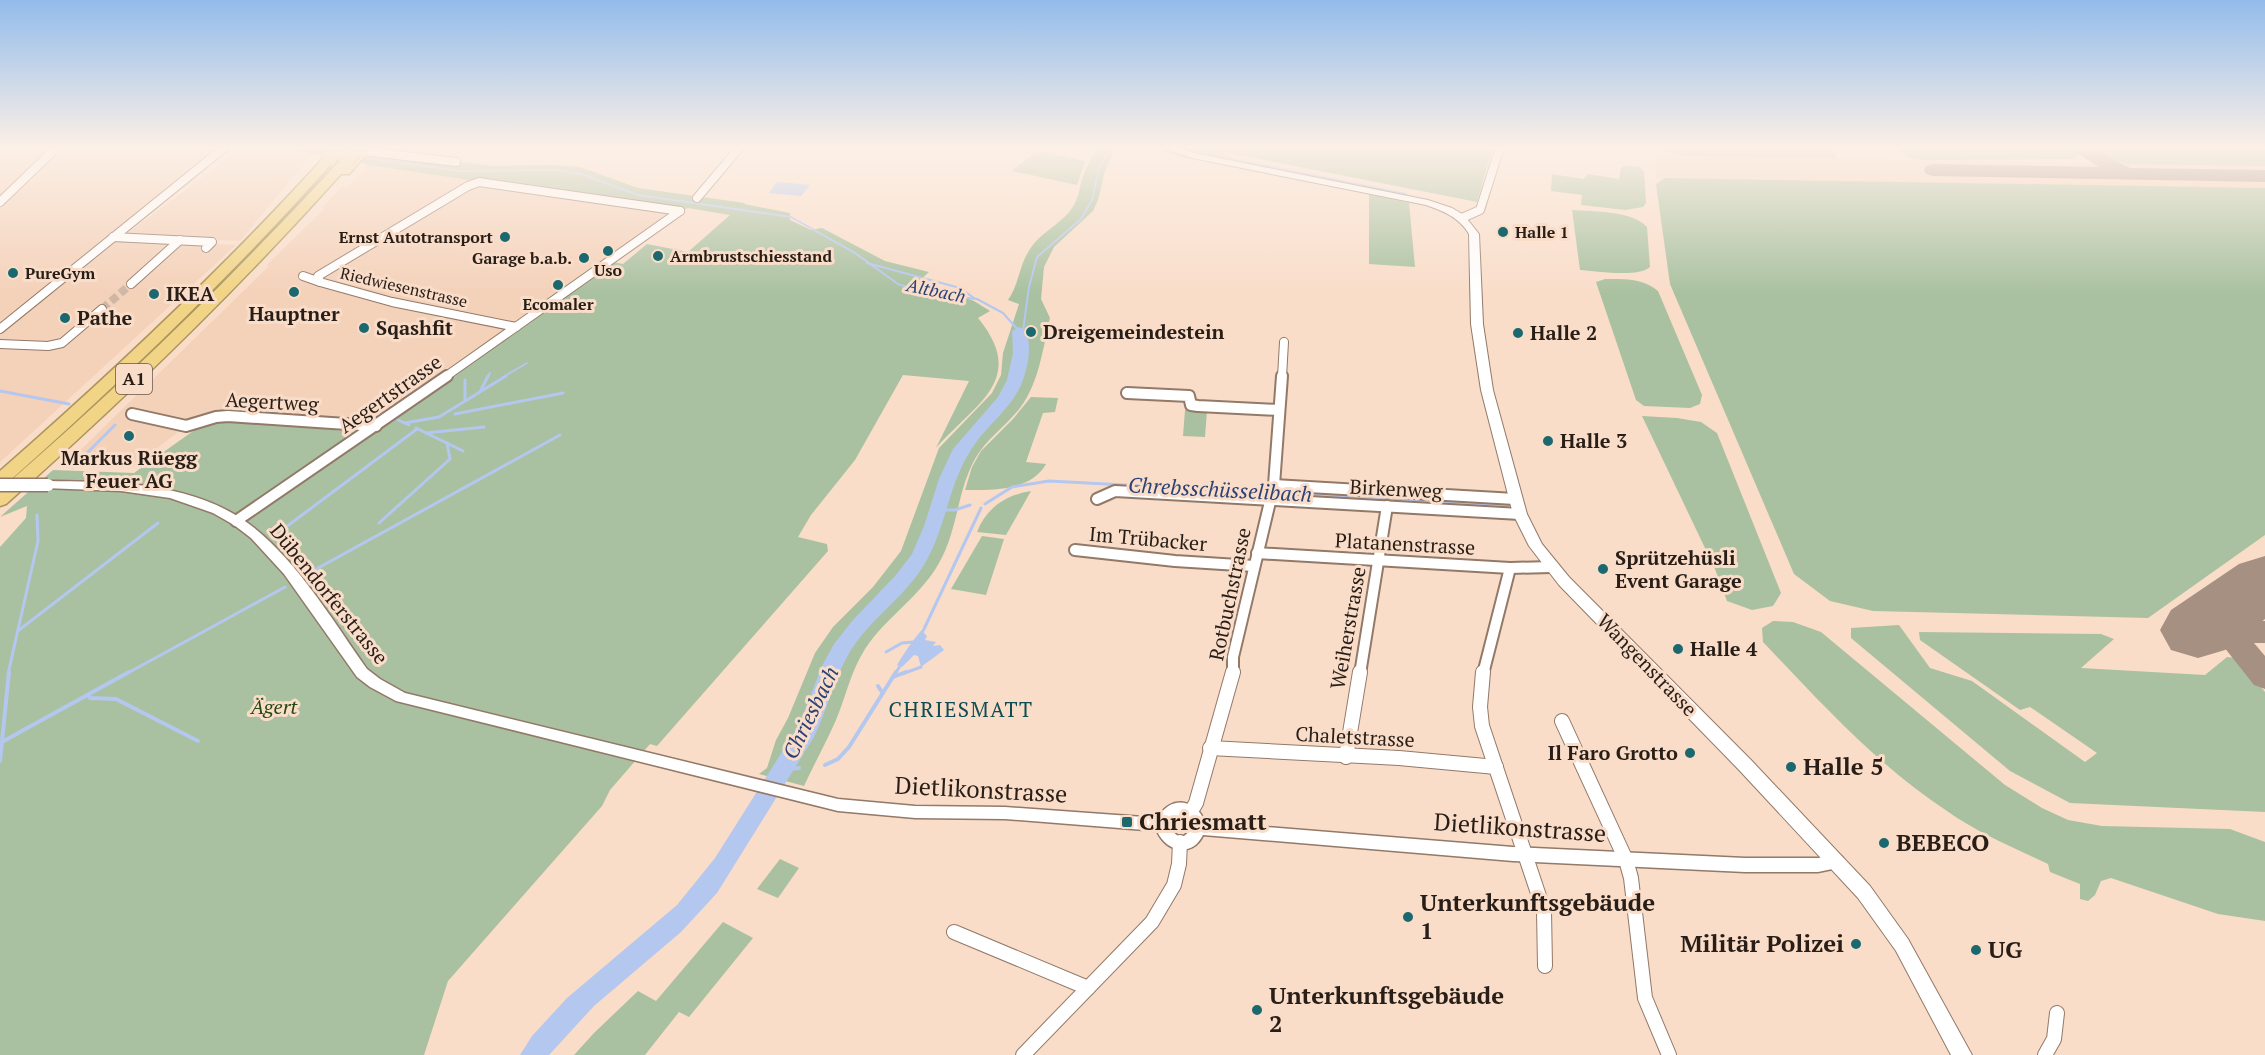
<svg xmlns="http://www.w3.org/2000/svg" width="2265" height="1055" font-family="'PT Serif',serif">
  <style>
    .built { fill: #f4d1b9 }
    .green { fill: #a9c1a0 }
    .water { fill: #b4c7ef }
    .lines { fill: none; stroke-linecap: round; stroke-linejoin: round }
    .stream-far2 { stroke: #b4c7ef; stroke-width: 2 }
    .stream-far1 { stroke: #b4c7ef; stroke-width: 3 }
    .stream { stroke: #b4c7ef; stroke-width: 4 }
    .river { fill: #b4c7ef; fill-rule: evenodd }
    .taxiway { fill: #a59082; fill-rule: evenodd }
    .runway { fill: #a59082; fill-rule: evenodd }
    .minor-tunnel { stroke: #cfb7a5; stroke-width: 8; stroke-dasharray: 8 4; stroke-linecap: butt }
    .minor-far2-casing { stroke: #927968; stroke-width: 10 }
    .minor-far1-casing { stroke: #927968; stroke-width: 14 }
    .minor-casing { stroke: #927968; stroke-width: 16 }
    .tertiary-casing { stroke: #927968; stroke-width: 3 }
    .secondary-casing { stroke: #927968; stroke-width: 2 }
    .motorway-casing { stroke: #ab945e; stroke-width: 3 }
    .minor-far2 { stroke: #fff; stroke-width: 8 }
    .minor-far1 { stroke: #fff; stroke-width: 10 }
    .minor { stroke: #fff; stroke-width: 14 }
    .tertiary { fill: #fff; fill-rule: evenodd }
    .secondary { fill: #fff; fill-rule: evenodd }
    .motorway { fill: #f1d485; fill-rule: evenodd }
    .tertiary-bridge-casing { stroke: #927968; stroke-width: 15; stroke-linecap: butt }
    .motorway-bridge-casing { stroke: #ab945e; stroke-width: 16; stroke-linecap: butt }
    .tertiary-bridge { stroke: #fff; stroke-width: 12 }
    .motorway-bridge { stroke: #f1d485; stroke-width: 14 }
    .poi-dot { fill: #1c686f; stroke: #f9ddc9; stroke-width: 2 }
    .labels { text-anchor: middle; stroke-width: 6; stroke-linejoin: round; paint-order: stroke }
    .far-poi-label { font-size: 16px; font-weight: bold; fill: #281e17; stroke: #f9ddc9; text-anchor: start }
    .far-street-label { font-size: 16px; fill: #281e17; stroke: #f9ddc9 }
    .far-water-label { font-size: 18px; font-style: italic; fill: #2c4274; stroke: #f9ddc9 }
    .shield { fill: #f9ddc9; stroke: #67574c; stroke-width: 1.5 }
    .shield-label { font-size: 18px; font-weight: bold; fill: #281e17 }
    .poi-label { font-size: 20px; font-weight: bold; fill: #281e17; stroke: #f9ddc9; text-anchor: start }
    .street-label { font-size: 20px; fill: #281e17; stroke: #f9ddc9 }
    .park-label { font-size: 20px; font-style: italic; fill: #234711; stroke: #f9ddc9 }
    .water-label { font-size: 21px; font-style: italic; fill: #2c4274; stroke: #f9ddc9 }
    .neighbourhood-label { font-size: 21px; letter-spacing: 1.5px; fill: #0f4d52; stroke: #f9ddc9 }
    .near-poi-label { font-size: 24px; font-weight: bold; fill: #281e17; stroke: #f9ddc9; text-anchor: start }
    .near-street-label { font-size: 24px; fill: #281e17; stroke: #f9ddc9 }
  </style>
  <rect width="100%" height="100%" fill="#f9ddc9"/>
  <g class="built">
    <polygon points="0,147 220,147 110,238 236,245 0,462"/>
    <polygon points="239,147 312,154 240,241 125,235 213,170"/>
    <polygon points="1655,155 2265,166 2265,188 1656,178"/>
    <polygon points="368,165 680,211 376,426 228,416 186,426 133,467 66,464 269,266 267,265 325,208 322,208 342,186 347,187"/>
  </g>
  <g class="green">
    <path d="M 275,147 L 390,147 L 383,153 L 493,166 L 551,165 L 580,167 L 638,188 L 745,203 L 744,204 L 790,213 L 790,220 L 811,230 L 822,228 L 885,261 L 929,272 L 919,281 L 974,301 L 990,311 L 978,318 C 1029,380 974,404 936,448 L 969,381 L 903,375 L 855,460 L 811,515 L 798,537 L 827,544 L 828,551 L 657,746 L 650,744 L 610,790 L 602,806 L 448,981 L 424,1055 L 0,1055 L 0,547 L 26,518 L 27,506 L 0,517 L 53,470 L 134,473 L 196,429 L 219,422 L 263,423 L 355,432 L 378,431 L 613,262 L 623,264 L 647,244 L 688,252 L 730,215 L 688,208 L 680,211 L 368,165 L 361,162 Z"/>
    <path d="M 1097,147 L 1116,147 L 1105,171 L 1098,200 L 1093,211 L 1054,247 L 1044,267 L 1041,299 L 1050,318 C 1043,348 1039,383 1020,408 C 1006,426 986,439 975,459 C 957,491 958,530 939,563 C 920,597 886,617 865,649 C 851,671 846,696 836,720 C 826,743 814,764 804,786 L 759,774 L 767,768 L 776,740 L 788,718 L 815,653 L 833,627 L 873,587 L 901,551 L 939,448 L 992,393 L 1001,375 L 1003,353 L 1019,304 L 1008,300 C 1019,285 1019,265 1030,249 C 1040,233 1059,225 1070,211 C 1079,200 1079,188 1083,176 C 1087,166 1093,157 1097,147 Z"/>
    <polygon points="1152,147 1493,147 1477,202 1224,152 1228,162 1185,158"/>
    <polygon points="1659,147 1770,147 1768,148 1831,149 1837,155 1833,158 1684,156 1665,152"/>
    <polygon points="1896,147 2072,147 2078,155 2074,159 1925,160 1909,158"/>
    <polygon points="2083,147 2265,147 2265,166 2128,164 2098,156"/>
    <polygon points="1037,151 1085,161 1077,185 1012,171"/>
    <polygon points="1624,166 1639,167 1644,171 1646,203 1643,207 1625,210 1581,205 1582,195 1551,191 1552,174 1583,179 1588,174 1619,179 1621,168"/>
    <polygon points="1665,178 2265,188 2265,535 2148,618 1873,611 1830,601 1794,574 1670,284 1656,184"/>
    <polygon points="1369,194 1409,203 1415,267 1369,264"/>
    <path d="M 1572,210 C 1595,212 1631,210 1647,227 L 1650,267 C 1638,278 1596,271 1580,270 Z"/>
    <path d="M 1605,279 C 1624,279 1643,278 1658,291 L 1702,395 L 1700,404 L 1690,408 L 1644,406 L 1636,400 L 1596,282 Z"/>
    <path d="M 1031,397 L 1058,398 L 1055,412 L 1043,413 L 1026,462 L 1046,464 C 1031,491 993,490 965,490 L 972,467 L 981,451 L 1013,419 Z"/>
    <polygon points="1185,410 1207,411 1205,437 1183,436"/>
    <polygon points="1642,416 1677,418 1701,422 1717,433 1781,593 1773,606 1752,610 1727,601 1715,569"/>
    <path d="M 1031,491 L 1006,535 L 977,532 C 986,508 1006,495 1031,491 Z"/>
    <polygon points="982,536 1004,539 986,595 951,589"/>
    <path d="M 1773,621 L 1793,622 L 1821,632 L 2005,785 L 2042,808 L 2068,820 L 2102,826 L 2230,829 L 2265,842 L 2265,921 L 2218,914 L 2111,878 L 2101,881 L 2095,895 L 2088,901 L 2080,899 L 2080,884 L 2050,872 L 2048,864 C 2014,848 1978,833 1947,811 C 1877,765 1821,703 1763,642 L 1762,628 Z"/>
    <polygon points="1899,625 1930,668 1972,681 2085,762 2097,753 2030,707 2020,710 1920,640 1919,632 2101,634 2114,639 2081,668 2205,675 2227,657 2238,658 2265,692 2265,812 2070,803 2010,771 1851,638 1851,628"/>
    <polygon points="780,859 799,868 778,898 757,889"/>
    <polygon points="723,922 753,938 689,1017 679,1012 645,1055 574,1055 594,1033 638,991 656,1001"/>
  </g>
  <g class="water">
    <polygon points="777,182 810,185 801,196 769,193"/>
    <path d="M 925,628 L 924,633 L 927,636 L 925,640 L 936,642 L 933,646 L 940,645 L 944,650 L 921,667 L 918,656 L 914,655 L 902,667 L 897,665 C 902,657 918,631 925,628 Z"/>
  </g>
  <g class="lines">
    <g class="stream-far2">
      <polyline points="305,147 330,151"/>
      <polyline points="1195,147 1237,160 1406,194"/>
      <polyline points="360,157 460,171 556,170 581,174 638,195 791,217 855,253 898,284 928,294 977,299 1003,313 1019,331"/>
      <polyline points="867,263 960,288 974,298"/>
      <polyline points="1022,338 1029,287 1037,257 1081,219 1092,200 1099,168 1111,147"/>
      <polyline points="488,377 490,373"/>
      <polyline points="503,377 527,363"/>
    </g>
    <g class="stream-far1">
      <polyline points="465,380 465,400"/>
      <polyline points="481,390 488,376"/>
      <polyline points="0,391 69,404"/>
      <polyline points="455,414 563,393"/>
      <polyline points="439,417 506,376"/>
      <polyline points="398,420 409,425"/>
      <polyline points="405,423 439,417"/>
      <polyline points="416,428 463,451"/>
      <polyline points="426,433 484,427"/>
      <polyline points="73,467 115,425"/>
      <polyline points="985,504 1012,487 1049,481 1508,505"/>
      <polyline points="938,510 955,510 970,505"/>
      <polyline points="379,523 450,459 447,443"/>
      <polyline points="282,530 417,429"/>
      <polyline points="309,573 560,435"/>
      <polyline points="924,629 981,508"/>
      <polyline points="19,630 158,523"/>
      <polyline points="886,652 902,643 914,642"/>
      <polyline points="8,674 38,541 37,515"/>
      <polyline points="126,674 285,587"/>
      <polyline points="895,674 900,666"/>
      <polyline points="902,674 921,667"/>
    </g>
    <g class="stream">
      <polyline points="893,677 906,672"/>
      <polyline points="878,686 882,692"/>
      <polyline points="88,695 90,698 116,699 198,741"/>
      <polyline points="0,743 129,672"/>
      <polyline points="0,761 9,672"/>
      <polyline points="825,765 838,759 849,747 896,672"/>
      <polyline points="784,769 799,768"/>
    </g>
    <path class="river" d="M 1019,327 L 1026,331 C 1032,346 1028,366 1023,380 C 1012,410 984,426 969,453 C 946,491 945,537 918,574 C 897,603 864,625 847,657 C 833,682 827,711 814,737 L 717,893 L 681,932 L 594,1006 L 549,1055 L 520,1055 L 532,1036 L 567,998 L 677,905 L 715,858 L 799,725 L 822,666 L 834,644 L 853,620 L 895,576 L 912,554 L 924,526 L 939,479 L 953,449 L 998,397 L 1007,380 L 1013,353 L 1012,331 Z"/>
    <g class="taxiway">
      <polygon points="2068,147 2090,147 2130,168 2265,170 2265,182 1933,176 1926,174 1924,170 1926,166 1933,164 2099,167"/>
      <polygon points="2198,619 2265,621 2265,643 2254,643 2265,656 2265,689 2254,685 2220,642 2198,641 2188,638 2183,630 2188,622"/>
    </g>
    <polygon class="runway" points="2265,556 2265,619 2225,650 2198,658 2171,650 2160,630 2171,610 2239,564"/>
    <polyline class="minor-tunnel" points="102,309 131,284"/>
    <g class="minor-far2-casing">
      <g id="minor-far2">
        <polyline points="330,147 456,162"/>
        <polyline points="697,198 740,147"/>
        <polyline points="0,202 57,147"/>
        <polyline points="1462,218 1480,210 1500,147"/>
        <polyline points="113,237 212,242 206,248"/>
        <polyline points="303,276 320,282"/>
        <polyline points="131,284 180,240"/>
        <polyline points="516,327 392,302 320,282 318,276 468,186 479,182 680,211"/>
        <polyline points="0,329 225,147"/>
        <polyline points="0,344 48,346 62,343 102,309"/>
        <polyline points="445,377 680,211"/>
        <polyline points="1282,377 1284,342"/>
      </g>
    </g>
    <g class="minor-far1-casing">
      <g id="minor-far1">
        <polyline points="1127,393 1189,396 1191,405 1198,406 1278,410"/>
        <polyline points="132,414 186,426 216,417 228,416 376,426"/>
        <polyline points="1274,485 1515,499"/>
        <polyline points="1097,499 1115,491 1520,514"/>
        <polyline points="236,521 447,376"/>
        <polyline points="1075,550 1175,561 1254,566"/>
        <polyline points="1257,553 1510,568 1551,567"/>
        <polyline points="1233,674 1233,657 1274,485 1282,376"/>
        <polyline points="1360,674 1387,506"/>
        <polyline points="1483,674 1510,568"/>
      </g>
    </g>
    <g class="minor-casing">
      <g id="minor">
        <polyline points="1483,672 1480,707 1482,726 1544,911 1545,966"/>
        <polyline points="1562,721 1626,860 1631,878 1645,998 1669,1055"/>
        <polyline points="1210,748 1399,758 1496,767"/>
        <polyline points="1346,757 1360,672"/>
        <polyline points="1190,813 1196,803 1233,672"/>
        <polyline points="954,932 1088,988"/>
        <polyline points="1023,1055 1152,922 1174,885 1179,864 1180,842"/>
        <polyline points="2045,1055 2054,1039 2057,1013"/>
      </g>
    </g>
    <g class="tertiary-casing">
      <path id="tertiary" d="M 48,481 C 113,482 186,482 242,519 C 292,552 333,621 367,669 L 380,679 L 405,693 L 838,799 L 915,806 L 1005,807 L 1158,818 C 1170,795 1196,799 1205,822 L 1513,847 L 1745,858 L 1818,858 L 1837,855 L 1842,857 L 1845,862 L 1842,867 L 1818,872 L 1745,872 L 1513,861 L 1203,835 C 1192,858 1166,852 1157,831 L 1005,819 L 915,818 L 838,811 L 396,701 L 370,687 L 357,677 L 284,574 L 251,538 L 234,525 L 213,513 L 170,498 L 121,491 L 44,488 L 42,485 L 44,482 ZM 1178,816 L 1184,816 L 1190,821 L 1190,831 L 1184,836 L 1178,836 L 1172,831 L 1172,821 Z"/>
    </g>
    <g class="secondary-casing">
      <path id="secondary" d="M 1162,147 L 1175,147 L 1194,153 L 1428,200 L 1452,208 L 1464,215 L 1479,234 L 1483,324 L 1493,390 L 1527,514 L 1542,544 L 1569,577 L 1752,761 L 1870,886 L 1908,939 L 1972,1055 L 1951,1055 L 1896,951 L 1858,898 L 1740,771 L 1559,585 L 1529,546 L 1513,514 L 1481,390 L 1471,324 L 1469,234 C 1459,217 1443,211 1426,205 L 1192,158 Z"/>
    </g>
    <g class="motorway-casing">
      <g id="motorway">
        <path d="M 361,147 L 373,147 L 349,174 L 341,174 C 236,291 124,400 6,504 L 0,506 L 0,490 C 120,386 234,276 342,158 L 350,158 Z"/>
        <path d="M 330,154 L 334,155 L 336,158 L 334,161 C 232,276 121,382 6,484 L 0,486 L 0,471 C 114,371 224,268 326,155 Z"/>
      </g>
    </g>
    <use href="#minor-far2" class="minor-far2"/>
    <use href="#minor-far1" class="minor-far1"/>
    <use href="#minor" class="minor"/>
    <use href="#tertiary" class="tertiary"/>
    <use href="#secondary" class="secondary"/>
    <use href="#motorway" class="motorway"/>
    <g class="tertiary-bridge-casing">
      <polyline id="tertiary-bridge" points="0,485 48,485"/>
    </g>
    <g class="motorway-bridge-casing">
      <g id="motorway-bridge">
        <polyline points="330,158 340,147"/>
        <polyline points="346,161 355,150"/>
      </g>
    </g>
    <use href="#tertiary-bridge" class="tertiary-bridge"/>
    <use href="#motorway-bridge" class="motorway-bridge"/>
  </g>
  <linearGradient id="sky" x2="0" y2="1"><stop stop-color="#93bceb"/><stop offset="0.5" stop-color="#fcf0e7"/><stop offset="1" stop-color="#fcf0e7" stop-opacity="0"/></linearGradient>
  <rect width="2265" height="294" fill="url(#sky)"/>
  <g class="poi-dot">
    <circle cx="1503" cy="232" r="6"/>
    <circle cx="505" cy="237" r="6"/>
    <circle cx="608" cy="251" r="6"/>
    <circle cx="658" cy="256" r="6"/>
    <circle cx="584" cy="258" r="6"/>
    <circle cx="13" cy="273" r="6"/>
    <circle cx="558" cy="285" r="6"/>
    <circle cx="294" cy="292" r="6"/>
    <circle cx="154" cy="294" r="6"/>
    <circle cx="65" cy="318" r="6"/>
    <circle cx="364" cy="328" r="6"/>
    <circle cx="1031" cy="332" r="6"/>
    <circle cx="1518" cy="333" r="6"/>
    <circle cx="129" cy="436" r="6"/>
    <circle cx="1548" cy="441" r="6"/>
    <circle cx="1603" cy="569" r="6"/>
    <circle cx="1678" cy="649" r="6"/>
    <circle cx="1690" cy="753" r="6"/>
    <circle cx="1791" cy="767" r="6"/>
    <rect x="1121" y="816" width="12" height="12" rx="3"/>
    <circle cx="1884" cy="843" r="6"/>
    <circle cx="1408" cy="917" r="6"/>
    <circle cx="1856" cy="944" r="6"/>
    <circle cx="1976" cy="950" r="6"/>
    <circle cx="1257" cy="1010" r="6"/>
  </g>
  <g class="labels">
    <g class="far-poi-label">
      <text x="1515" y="238">Halle 1</text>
      <text x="493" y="243" text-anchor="end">Ernst Autotransport</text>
      <text x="670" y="262">Armbrustschiesstand</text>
      <text x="572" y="264" text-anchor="end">Garage b.a.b.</text>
      <text x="608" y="276" text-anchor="middle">Uso</text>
      <text x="25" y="279">PureGym</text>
      <text x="558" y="310" text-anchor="middle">Ecomaler</text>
    </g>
    <g class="far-street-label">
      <text transform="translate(404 287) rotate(13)" y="6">Riedwiesenstrasse</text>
    </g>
    <g class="far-water-label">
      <text transform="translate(936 291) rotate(12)" y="6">Altbach</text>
    </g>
    <rect class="shield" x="116" y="364" width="36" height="30" rx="4.5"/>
    <g class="shield-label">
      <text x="134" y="385">A1</text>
    </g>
    <g class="poi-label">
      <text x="166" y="301">IKEA</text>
      <text x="294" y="321" text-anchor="middle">Hauptner</text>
      <text x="77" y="325">Pathe</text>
      <text x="376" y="335">Sqashfit</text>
      <text x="1043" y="339">Dreigemeindestein</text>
      <text x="1530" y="340">Halle 2</text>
      <text x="1560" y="448">Halle 3</text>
      <text x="129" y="465" text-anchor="middle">Markus Rüegg<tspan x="129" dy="23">Feuer AG</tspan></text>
      <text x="1615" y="565">Sprützehüsli<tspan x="1615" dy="23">Event Garage</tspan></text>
      <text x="1690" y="656">Halle 4</text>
      <text x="1678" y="760" text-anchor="end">Il Faro Grotto</text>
    </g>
    <g class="street-label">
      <text transform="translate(390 394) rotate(-35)" y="7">Aegertstrasse</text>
      <text transform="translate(272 402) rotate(3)" y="7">Aegertweg</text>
      <text transform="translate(1396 489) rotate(3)" y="7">Birkenweg</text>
      <text transform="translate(1148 539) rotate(5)" y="7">Im Trübacker</text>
      <text transform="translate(1405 544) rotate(3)" y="7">Platanenstrasse</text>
      <text transform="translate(329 594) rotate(51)" y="7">Dübendorferstrasse</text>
      <text transform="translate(1230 594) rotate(-78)" y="7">Rotbuchstrasse</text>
      <text transform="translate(1348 628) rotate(-80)" y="7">Weiherstrasse</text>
      <text transform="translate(1647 665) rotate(46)" y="7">Wangenstrasse</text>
      <text transform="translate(1355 737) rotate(3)" y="7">Chaletstrasse</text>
    </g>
    <g class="park-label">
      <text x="274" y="714">Ägert</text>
    </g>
    <g class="water-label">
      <text transform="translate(1220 490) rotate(3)" y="7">Chrebsschüsselibach</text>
      <text transform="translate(811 713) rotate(-64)" y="7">Chriesbach</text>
    </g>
    <g class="neighbourhood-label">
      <text x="961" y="717">CHRIESMATT</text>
    </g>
    <g class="near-poi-label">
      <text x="1803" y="775">Halle 5</text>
      <text x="1139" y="830">Chriesmatt</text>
      <text x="1896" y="851">BEBECO</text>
      <text x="1420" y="911">Unterkunftsgebäude<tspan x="1420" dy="28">1</tspan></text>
      <text x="1844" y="952" text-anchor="end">Militär Polizei</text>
      <text x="1988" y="958">UG</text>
      <text x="1269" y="1004">Unterkunftsgebäude<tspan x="1269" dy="28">2</tspan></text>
    </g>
    <g class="near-street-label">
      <text transform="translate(981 790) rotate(3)" y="8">Dietlikonstrasse</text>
      <text transform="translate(1520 828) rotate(4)" y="8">Dietlikonstrasse</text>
    </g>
  </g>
</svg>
